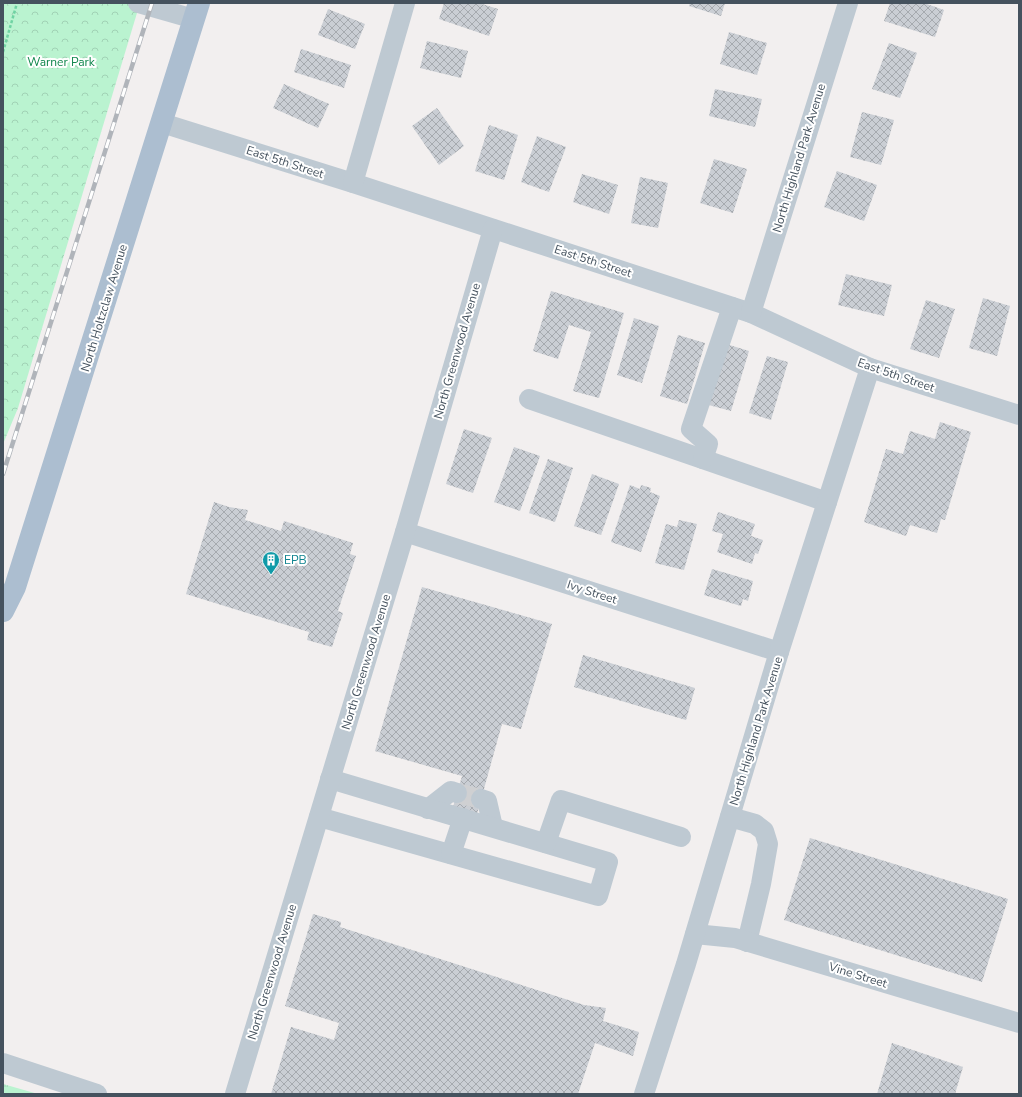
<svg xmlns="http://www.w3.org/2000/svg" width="1022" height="1097" font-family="'Nunito Sans',sans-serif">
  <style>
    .grass { fill: url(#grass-tufts) }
    .park { fill: url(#park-crowns) }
    .building { fill: url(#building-cross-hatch) }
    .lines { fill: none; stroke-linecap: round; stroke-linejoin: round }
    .minor-tunnel { stroke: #cfd0d2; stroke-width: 20; stroke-dasharray: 20 10; stroke-linecap: butt }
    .path { stroke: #6fd3a3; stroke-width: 2.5; stroke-dasharray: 3 2; stroke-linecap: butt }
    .minor { stroke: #bec9d2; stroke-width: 20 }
    .major { stroke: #acbed0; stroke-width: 22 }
    .rail-casing { stroke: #b0b4ba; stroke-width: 4.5 }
    .rail { stroke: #fff; stroke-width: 3; stroke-dasharray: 9; stroke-linecap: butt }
    .labels { text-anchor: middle; stroke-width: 4; stroke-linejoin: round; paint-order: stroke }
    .park-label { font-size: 12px; fill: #10864c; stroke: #fff }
    .street-label { font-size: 12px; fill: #45525e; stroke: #fff }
    .culture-label { font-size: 12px; fill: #0d838f; stroke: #fff; text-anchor: start }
  </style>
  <defs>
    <pattern id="grass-tufts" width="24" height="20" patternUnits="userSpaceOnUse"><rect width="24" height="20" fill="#baf3d0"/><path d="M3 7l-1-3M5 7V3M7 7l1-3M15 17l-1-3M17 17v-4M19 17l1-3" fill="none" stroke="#a1d2b5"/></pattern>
    <pattern id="park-crowns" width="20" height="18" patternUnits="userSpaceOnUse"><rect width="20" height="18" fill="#baf3d0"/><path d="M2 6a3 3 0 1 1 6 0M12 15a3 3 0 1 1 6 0" fill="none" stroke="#a1d2b5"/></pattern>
    <pattern id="building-cross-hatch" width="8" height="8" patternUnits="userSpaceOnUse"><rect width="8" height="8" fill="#caced4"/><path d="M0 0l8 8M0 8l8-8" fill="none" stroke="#a6aaaf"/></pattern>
  </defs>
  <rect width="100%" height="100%" fill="#f2efef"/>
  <polygon class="grass" points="3,1084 38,1094 3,1094"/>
  <polygon class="park" points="3,3 140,3 18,408 3,444"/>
  <g class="building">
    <polygon points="444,3 479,3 498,9 489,36 439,19"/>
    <polygon points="690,3 725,3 721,16 689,6"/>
    <polygon points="890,3 924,3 944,10 935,37 884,21"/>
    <polygon points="328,9 365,24 355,49 318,35"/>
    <polygon points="729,32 767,43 757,75 720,64"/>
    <polygon points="427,41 468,51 461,78 420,68"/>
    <polygon points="889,43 917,53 900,98 872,89"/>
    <polygon points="301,49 351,65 344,88 294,72"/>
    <polygon points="284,84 329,104 318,128 273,108"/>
    <polygon points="715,89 762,99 755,127 709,116"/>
    <polygon points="437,108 464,146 439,165 412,126"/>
    <polygon points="862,112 894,120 881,165 850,157"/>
    <polygon points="489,125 518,135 504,180 475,171"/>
    <polygon points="537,136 566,147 549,192 521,182"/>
    <polygon points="714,159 747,169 733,213 700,203"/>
    <polygon points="837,171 877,185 864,221 824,207"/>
    <polygon points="582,174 618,185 609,214 573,202"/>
    <polygon points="640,177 668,183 658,228 631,223"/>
    <polygon points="846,274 892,285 884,316 838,305"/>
    <polygon points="551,291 624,313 599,398 573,391 591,332 569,325 558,359 533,351"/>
    <polygon points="983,298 1010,306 997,356 969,348"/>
    <polygon points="926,300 955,309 939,358 910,349"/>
    <polygon points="634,318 659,326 642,383 617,375"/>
    <polygon points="678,335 705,343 687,404 660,396"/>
    <polygon points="723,343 749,351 731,411 705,404"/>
    <polygon points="767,356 788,362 771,420 749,413"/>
    <polygon points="940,422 971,432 945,520 941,519 937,533 910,525 906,536 864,522 886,449 903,454 910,431 935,439"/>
    <polygon points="464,429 492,438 473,493 446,484"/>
    <polygon points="514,447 540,456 520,511 494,502"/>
    <polygon points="548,459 573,468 555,522 529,513"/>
    <polygon points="592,474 619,484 601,535 574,526"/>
    <polygon points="630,485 640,489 641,485 651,488 650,492 660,496 641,552 611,542"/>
    <polygon points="214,502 229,507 248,510 245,520 281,531 284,521 353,543 350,554 356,556 338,611 343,613 332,647 307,640 309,632 186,594"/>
    <polygon points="718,512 755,524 751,536 763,540 758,554 755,553 752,564 717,552 723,534 712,531"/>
    <polygon points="679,520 697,524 684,570 655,563 666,524 677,527"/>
    <polygon points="712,569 753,581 748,601 743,599 741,606 704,595"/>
    <polygon points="422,587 552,624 521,729 502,724 477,814 453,807 462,776 375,751"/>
    <polygon points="583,655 695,688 686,720 574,687"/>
    <polygon points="810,838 1008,899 982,982 784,920"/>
    <polygon points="313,914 341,922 340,927 584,1005 606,1008 603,1021 639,1032 633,1056 595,1043 578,1094 271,1094 291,1027 334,1040 339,1023 285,1006"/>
    <polygon points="892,1043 963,1067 955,1094 877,1094"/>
  </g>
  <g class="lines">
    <polyline class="minor-tunnel" points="457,793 481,799"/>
    <polyline class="path" points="3,52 17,3"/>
    <g class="minor">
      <polyline points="138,3 194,19"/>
      <polyline points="162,123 353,183 751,313 870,368 1019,415"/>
      <polyline points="353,183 405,3"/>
      <polyline points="751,313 848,3"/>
      <polyline points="529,399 827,502"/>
      <polyline points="703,459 708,444 691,429 732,307"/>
      <polyline points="405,532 779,652"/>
      <polyline points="481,799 487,801 493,827"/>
      <polyline points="428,809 451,791 457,793"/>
      <polyline points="319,817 598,896 608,862 330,779"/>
      <polyline points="730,817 755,824 764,831 768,844 761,884 747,942"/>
      <polyline points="546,843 561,800 681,837"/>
      <polyline points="451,854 463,818"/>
      <polyline points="695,934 735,938 1019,1023"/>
      <polyline points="3,1063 97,1094"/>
      <polyline points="235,1094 405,532 493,229"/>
      <polyline points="644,1094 686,964 779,652 870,368"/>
    </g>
    <polyline class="major" points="3,611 15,587 199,3"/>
    <g class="rail-casing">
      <polyline id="rail" points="3,474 152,3"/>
    </g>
    <use href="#rail" class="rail"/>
  </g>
  <defs>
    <g id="building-pin" transform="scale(0.9)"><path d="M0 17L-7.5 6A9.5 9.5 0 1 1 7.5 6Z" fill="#0f9aa8" stroke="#fff"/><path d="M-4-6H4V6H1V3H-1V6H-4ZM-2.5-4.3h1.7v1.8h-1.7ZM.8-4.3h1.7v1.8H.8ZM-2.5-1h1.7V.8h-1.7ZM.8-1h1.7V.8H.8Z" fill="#fff"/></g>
  </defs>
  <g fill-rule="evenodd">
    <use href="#building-pin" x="271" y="560"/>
  </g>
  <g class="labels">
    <g class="park-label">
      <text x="61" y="66">Warner Park</text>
    </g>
    <g class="street-label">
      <text transform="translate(799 158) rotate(-73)" y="4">North Highland Park Avenue</text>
      <text transform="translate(285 162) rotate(18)" y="4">East 5th Street</text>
      <text transform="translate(593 261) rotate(18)" y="4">East 5th Street</text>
      <text transform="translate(104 308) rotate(-73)" y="4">North Holtzclaw Avenue</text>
      <text transform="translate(457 351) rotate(-74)" y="4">North Greenwood Avenue</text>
      <text transform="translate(896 375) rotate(19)" y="4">East 5th Street</text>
      <text transform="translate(592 592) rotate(18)" y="4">Ivy Street</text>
      <text transform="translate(366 662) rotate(-73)" y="4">North Greenwood Avenue</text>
      <text transform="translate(756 731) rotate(-73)" y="4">North Highland Park Avenue</text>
      <text transform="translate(272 972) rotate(-73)" y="4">North Greenwood Avenue</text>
      <text transform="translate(858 975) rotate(17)" y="4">Vine Street</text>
    </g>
    <g class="culture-label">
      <text x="284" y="564">EPB</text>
    </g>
  </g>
  <rect width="1022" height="1097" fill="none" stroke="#45525e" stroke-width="8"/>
</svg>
